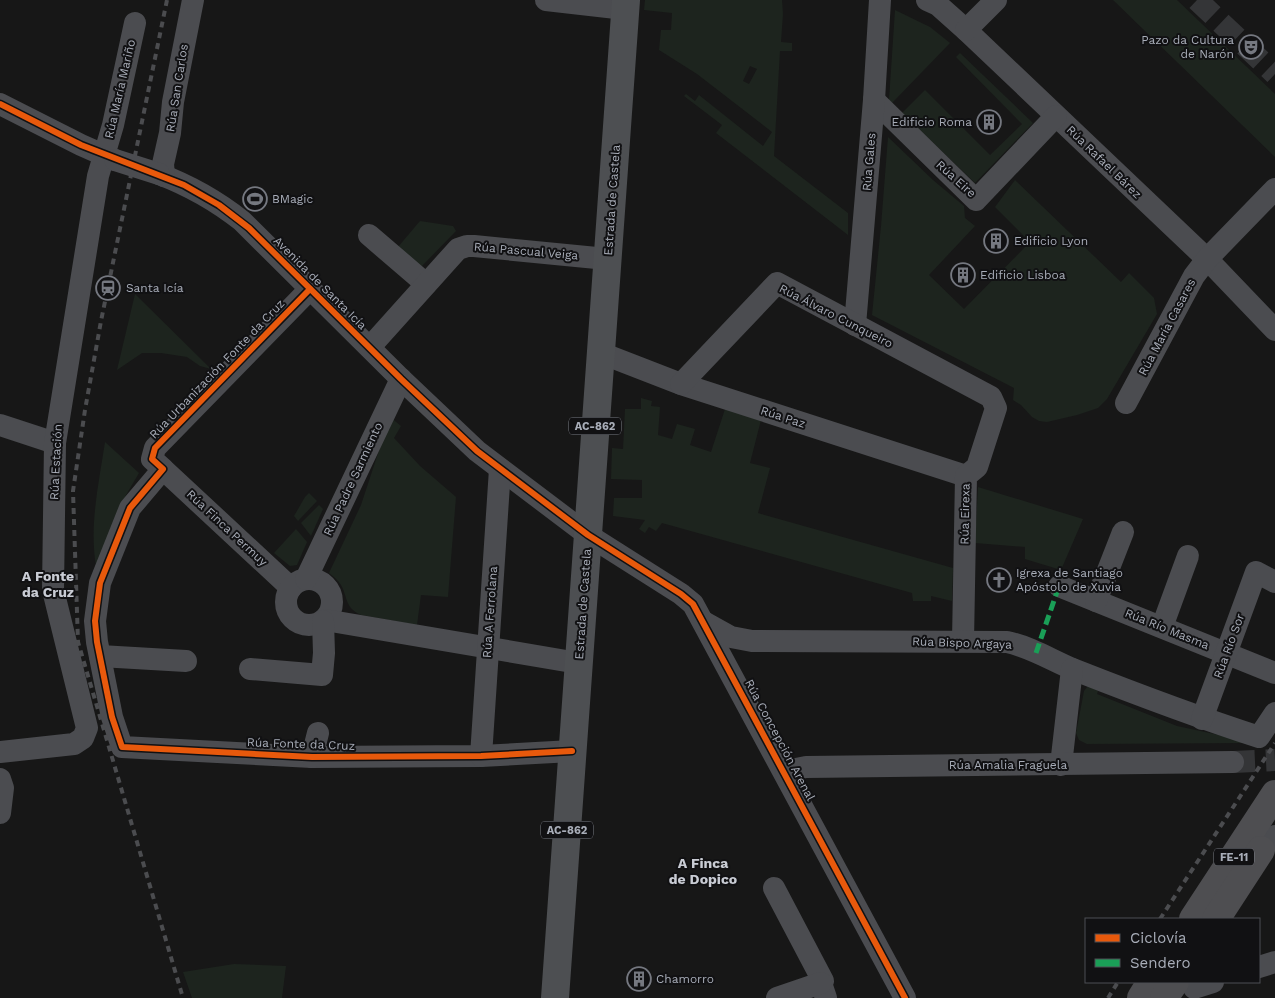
<svg xmlns="http://www.w3.org/2000/svg" width="1275" height="998" font-family="'Work Sans',sans-serif">
  <style>
    .green { fill: #1d241e; fill-rule: evenodd }
    .lines { fill: none; stroke-linecap: round; stroke-linejoin: round }
    .minor-tunnel { stroke: #343537; stroke-width: 22; stroke-dasharray: 22 11; stroke-linecap: butt }
    .minor { stroke: #4b4c50; stroke-width: 22 }
    .major { stroke: #4d4f52; stroke-width: 28 }
    .highway { stroke: #4e4e51; stroke-width: 28 }
    .rail { stroke: #4b4c4f; stroke-width: 4; stroke-dasharray: 6 5; stroke-linecap: butt }
    .minor-bridge { stroke: #4b4c50; stroke-width: 22 }
    .quiet { stroke: #1a9f57; stroke-width: 5; stroke-dasharray: 10 5; stroke-linecap: butt }
    .cycleway-casing { stroke: #111113; stroke-width: 9 }
    .cycleway { stroke: #e8590c; stroke-width: 6 }
    .labels { text-anchor: middle; stroke-width: 4; stroke-linejoin: round; paint-order: stroke }
    .shield { fill: #111113; stroke: #7b7e86; stroke-width: 1 }
    .shield-label { font-size: 11px; font-weight: bold; fill: #a8adb8 }
    .poi-label { font-size: 12px; fill: #a8adb8; stroke: #111113; text-anchor: start }
    .street-label { font-size: 12px; fill: #a8adb8; stroke: #111113 }
    .neighbourhood-label { font-size: 14px; font-weight: bold; fill: #c9ccd4; stroke: #111113 }
  </style>
  <rect width="100%" height="100%" fill="#171717"/>
  <g class="green">
    <path d="M 645,0 L 782,0 L 783,14 L 781,42 L 792,43 L 792,51 L 780,51 L 774,156 L 848,213 L 848,235 L 716,133 L 722,125 L 684,96 L 686,94 L 695,101 L 699,95 L 763,146 L 772,132 L 697,74 L 659,50 L 661,30 L 671,30 L 672,13 L 644,10 ZM 750,66 L 757,69 L 749,84 L 743,81 Z"/>
    <polygon points="1113,0 1177,0 1275,94 1275,157"/>
    <polygon points="895,10 930,27 950,43 892,103 889,100"/>
    <polygon points="960,53 1033,123 975,183 902,113 925,90 990,155 1022,124 956,57"/>
    <polygon points="888,137 933,180 964,206 965,218 975,226 929,275 964,309 1030,242 995,207 1015,180 1121,282 1129,273 1154,298 1157,314 1107,399 1098,408 1077,415 1047,422 1039,421 1032,417 1021,405 1013,400 1014,388 872,315 881,226"/>
    <polygon points="420,221 453,226 456,231 420,268 398,247"/>
    <polygon points="135,294 211,369 200,366 187,357 161,353 142,353 117,370"/>
    <polygon points="641,398 652,401 651,406 660,407 658,435 672,439 677,424 695,429 690,445 711,452 725,409 761,420 750,463 770,468 758,513 953,568 952,601 931,596 931,601 913,601 912,593 662,523 656,531 649,527 645,533 639,529 645,520 613,516 614,498 642,498 642,480 611,479 612,448 623,449 625,409 641,409"/>
    <path d="M 390,417 L 401,426 L 394,438 L 420,466 L 456,497 L 448,597 L 421,595 L 417,625 L 361,615 C 344,607 348,597 341,585 C 338,580 333,576 329,573 L 361,505 Z"/>
    <path d="M 105,442 L 139,473 L 126,495 L 96,566 C 89,525 99,482 105,442 Z"/>
    <polygon points="978,487 1083,519 1061,570 1025,559 1025,547 975,543"/>
    <polygon points="309,493 317,501 298,521 294,516 305,497"/>
    <polygon points="319,505 323,509 311,536 301,523"/>
    <polygon points="296,529 307,542 297,565 290,566 274,553"/>
    <polygon points="1088,686 1098,691 1097,694 1177,726 1247,741 1247,743 1087,744 1079,740 1076,733 1084,691"/>
    <polygon points="234,964 286,966 282,998 192,998 183,972"/>
  </g>
  <g class="lines">
    <g class="minor-tunnel">
      <polyline points="1197,0 1275,74"/>
      <polyline points="1233,762 1275,760"/>
    </g>
    <g class="minor">
      <polyline points="546,0 625,9"/>
      <polyline points="927,0 938,5 966,30 1207,259 1275,330"/>
      <polyline points="966,30 996,0"/>
      <polyline points="874,100 976,200 1056,116"/>
      <polyline points="0,104 81,145 115,160"/>
      <path d="M 159,174 C 188,185 218,202 242,221 L 401,379 L 477,451 L 588,535 L 681,594 L 693,604 L 905,998"/>
      <polyline points="164,176 163,164 170,133 173,102 193,0"/>
      <polyline points="369,235 426,284"/>
      <polyline points="310,289 155,448 152,459 163,469 130,508 100,583 95,621 97,642 112,717 122,747 312,757 481,756 572,751"/>
      <polyline points="855,325 874,100 880,0"/>
      <polyline points="370,347 458,249 467,246 474,246 607,259"/>
      <polyline points="601,353 681,384 966,476"/>
      <polyline points="681,384 777,283 991,397 996,408 977,467 966,476 963,641"/>
      <polyline points="1126,403 1194,276 1207,259 1275,189"/>
      <polyline points="0,425 55,443"/>
      <polyline points="163,469 291,588"/>
      <circle cx="309" cy="602" r="23"/>
      <polyline points="306,579 401,379"/>
      <polyline points="1059,586 1275,673"/>
      <polyline points="1096,601 1123,532"/>
      <polyline points="325,620 578,663"/>
      <path d="M 704,622 L 731,637 L 752,641 L 1007,642 C 1031,647 1053,661 1075,670 C 1136,694 1197,717 1259,737 L 1275,713"/>
      <polyline points="1162,627 1188,556"/>
      <polyline points="100,656 186,661"/>
      <polyline points="250,669 322,675 324,653 323,621"/>
      <polyline points="1202,719 1256,572 1275,582"/>
      <polyline points="0,752 74,744 83,738 87,728 53,590 55,443 98,176 113,125 135,23"/>
      <polyline points="481,756 500,469"/>
      <polyline points="312,757 318,733"/>
      <polyline points="1061,765 1072,669"/>
      <polyline points="786,775 796,769 806,767 1233,762"/>
      <polyline points="0,779 3,788 0,813"/>
      <polyline points="1264,845 1275,836"/>
      <polyline points="774,888 823,981 821,983 826,998"/>
      <polyline points="1259,967 1275,962"/>
      <polyline points="1194,988 1213,982"/>
      <polyline points="777,998 821,983"/>
    </g>
    <polyline class="major" points="555,998 626,0"/>
    <g class="highway">
      <polyline points="1193,919 1275,794"/>
      <polyline points="1216,919 1261,850"/>
      <polyline points="1141,998 1151,982"/>
      <polyline points="1164,998 1175,982"/>
    </g>
    <g class="rail">
      <polyline points="167,0 101,321 85,410 73,491 78,642 183,998"/>
      <polyline points="1160,919 1275,743"/>
      <polyline points="1108,998 1118,982"/>
    </g>
    <polyline class="minor-bridge" points="115,160 159,174"/>
    <polyline class="quiet" points="1036,653 1059,586"/>
    <g class="cycleway-casing">
      <g id="cycleway">
        <polyline points="0,104 81,145 184,185 219,205 249,228 401,379 477,451 588,535 681,594 693,604 905,998"/>
        <polyline points="310,289 155,448 152,459 163,469 130,508 100,583 95,621 97,642 112,717 122,747 312,757 481,756 572,751"/>
      </g>
    </g>
    <use href="#cycleway" class="cycleway"/>
  </g>
  <defs>
    <g id="theatre-ring" transform="scale(1.25)"><circle r="9.5" fill="#111113" stroke="#757880" stroke-width="1.5"/><path d="M-5-5.5Q0-4 5-5.5V0Q5 5 0 6Q-5 5-5 0ZM-3.3-2.5H-1v1.5H-3.3ZM1-2.5H3.3v1.5H1ZM-2.8 1Q0 5.5 2.8 1Z" fill="#757880"/></g>
    <g id="building-ring" transform="scale(1.25)"><circle r="9.5" fill="#111113" stroke="#757880" stroke-width="1.5"/><path d="M-4-6H4V6H1V3H-1V6H-4ZM-2.5-4.3h1.7v1.8h-1.7ZM.8-4.3h1.7v1.8H.8ZM-2.5-1h1.7V.8h-1.7ZM.8-1h1.7V.8H.8Z" fill="#757880"/></g>
    <g id="stadium-ring" transform="scale(1.25)"><circle r="9.5" fill="#111113" stroke="#757880" stroke-width="1.5"/><path d="M0-5a6.5 5 0 1 0 0 10a6.5 5 0 1 0 0-10ZM-3.5-1.8h7v3.6h-7Z" fill="#757880"/></g>
    <g id="station-ring" transform="scale(1.25)"><circle r="9.5" fill="#111113" stroke="#757880" stroke-width="1.5"/><path d="M-3-6H3Q5-6 5-4V2Q5 4 3 4L4.5 6H3L1.5 4h-3L-3 6H-4.5L-3 4Q-5 4-5 2V-4Q-5-6-3-6ZM-3.5-4v3h7v-3ZM-3.5 1v1.5H-2V1ZM2 1v1.5H3.5V1Z" fill="#757880"/></g>
    <g id="church-ring" transform="scale(1.25)"><circle r="9.5" fill="#111113" stroke="#757880" stroke-width="1.5"/><path d="M-1.2-6h2.4v3.5h3.3v2.4h-3.3V6h-2.4V-.1h-3.3v-2.4h3.3Z" fill="#757880"/></g>
  </defs>
  <g fill-rule="evenodd">
    <use href="#theatre-ring" x="1251" y="47"/>
    <use href="#building-ring" x="989" y="122"/>
    <use href="#stadium-ring" x="255" y="199"/>
    <use href="#building-ring" x="996" y="241"/>
    <use href="#building-ring" x="963" y="275"/>
    <use href="#station-ring" x="108" y="288"/>
    <use href="#church-ring" x="999" y="580"/>
    <use href="#building-ring" x="639" y="979"/>
  </g>
  <g class="labels">
    <g class="shield">
      <rect x="569" y="417.5" width="52" height="17" rx="4"/>
      <rect x="541" y="821.5" width="52" height="17" rx="4"/>
      <rect x="1214" y="848.5" width="40" height="17" rx="4"/>
    </g>
    <g class="shield-label">
      <text x="595" y="430">AC-862</text>
      <text x="567" y="834">AC-862</text>
      <text x="1234" y="861">FE-11</text>
    </g>
    <g class="poi-label">
      <text x="1234" y="44" text-anchor="end">Pazo da Cultura<tspan x="1234" dy="14">de Narón</tspan></text>
      <text x="972" y="126" text-anchor="end">Edificio Roma</text>
      <text x="272" y="203">BMagic</text>
      <text x="1014" y="245">Edificio Lyon</text>
      <text x="980" y="279">Edificio Lisboa</text>
      <text x="126" y="292">Santa Icía</text>
      <text x="1016" y="577">Igrexa de Santiago<tspan x="1016" dy="14">Apóstolo de Xuvia</tspan></text>
      <text x="656" y="983">Chamorro</text>
    </g>
    <g class="street-label">
      <text transform="translate(177 88) rotate(-81)" y="4">Rúa San Carlos</text>
      <text transform="translate(120 89) rotate(-77)" y="4">Rúa María Mariño</text>
      <text transform="translate(869 162) rotate(-85)" y="4">Rúa Gales</text>
      <text transform="translate(1104 162) rotate(44)" y="4">Rúa Rafael Bárez</text>
      <text transform="translate(956 179) rotate(42)" y="4">Rúa Eire</text>
      <text transform="translate(612 200) rotate(-86)" y="4">Estrada de Castela</text>
      <text transform="translate(526 251) rotate(5)" y="4">Rúa Pascual Veiga</text>
      <text transform="translate(320 283) rotate(45)" y="4">Avenida de Santa Icía</text>
      <text transform="translate(836 316) rotate(27)" y="4">Rúa Álvaro Cunqueiro</text>
      <text transform="translate(1167 327) rotate(-62)" y="4">Rúa María Casares</text>
      <text transform="translate(217 369) rotate(-46)" y="4">Rúa Urbanización Fonte da Cruz</text>
      <text transform="translate(783 417) rotate(18)" y="4">Rúa Paz</text>
      <text transform="translate(56 462) rotate(-87)" y="4">Rúa Estación</text>
      <text transform="translate(353 479) rotate(-65)" y="4">Rúa Padre Sarmiento</text>
      <text transform="translate(965 514) rotate(-89)" y="4">Rúa Eirexa</text>
      <text transform="translate(227 528) rotate(43)" y="4">Rúa Finca Permuy</text>
      <text transform="translate(583 604) rotate(-86)" y="4">Estrada de Castela</text>
      <text transform="translate(490 612) rotate(-86)" y="4">Rúa A Ferrolana</text>
      <text transform="translate(1167 629) rotate(22)" y="4">Rúa Río Masma</text>
      <text transform="translate(962 643) rotate(2)" y="4">Rúa Bispo Argaya</text>
      <text transform="translate(1229 646) rotate(-70)" y="4">Rúa Río Sor</text>
      <text transform="translate(780 740) rotate(62)" y="4">Rúa Concepción Arenal</text>
      <text transform="translate(301 744) rotate(2)" y="4">Rúa Fonte da Cruz</text>
      <text x="1008" y="769">Rúa Amalia Fraguela</text>
    </g>
    <g class="neighbourhood-label">
      <text x="48" y="581">A Fonte<tspan x="48" dy="16">da Cruz</tspan></text>
      <text x="703" y="868">A Finca<tspan x="703" dy="16">de Dopico</tspan></text>
    </g>
  </g>
  <rect x="1085" y="918" width="175" height="65" fill="#111113" stroke="#4d4f55"/>
  <rect x="1095" y="934" width="25" height="8" fill="#e8590c" stroke="#4d4f55"/>
  <text x="1130" y="943" font-size="15" fill="#a8adb8">Ciclovía</text>
  <rect x="1095" y="959" width="25" height="8" fill="#1a9f57" stroke="#4d4f55"/>
  <text x="1130" y="968" font-size="15" fill="#a8adb8">Sendero</text>
</svg>
